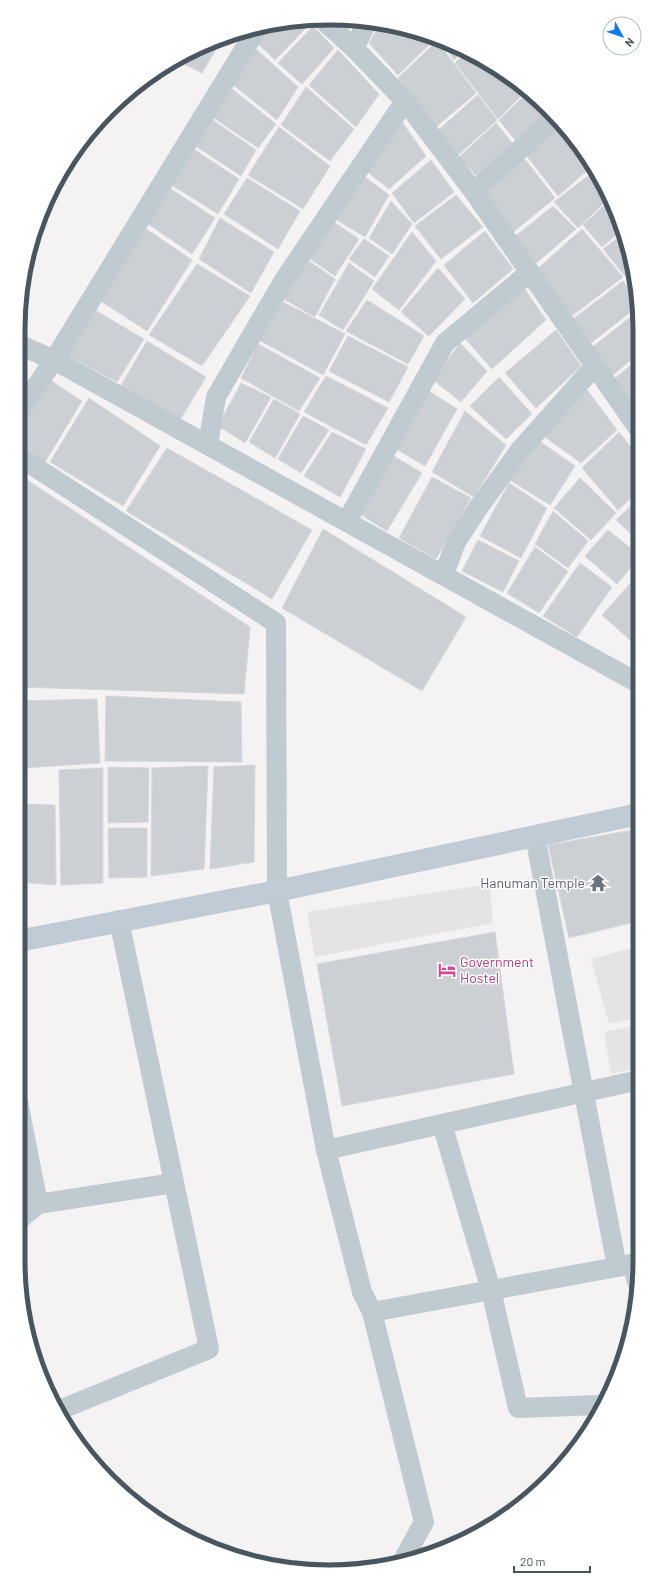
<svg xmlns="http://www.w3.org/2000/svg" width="658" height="1590" font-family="Barlow,sans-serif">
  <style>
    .education { fill: #e5e3e4 }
    .building { fill: #cccfd4; stroke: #d6d8dd }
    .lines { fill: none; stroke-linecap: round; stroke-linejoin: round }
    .minor { stroke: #c0cad1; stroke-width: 20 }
    .secondary { stroke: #c0cbd6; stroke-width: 22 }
    .labels { text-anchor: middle; stroke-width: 3; stroke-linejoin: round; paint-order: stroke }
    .worship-label { font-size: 14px; fill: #5b616d; stroke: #fff; text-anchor: end }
    .hotel-label { font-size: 14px; fill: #b23c85; stroke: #fff; text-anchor: start }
    .rim { fill: none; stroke: #495660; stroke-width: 5 }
  </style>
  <rect width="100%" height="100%" fill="#f4f2f2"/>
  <g class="education">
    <polygon points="490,884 493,923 315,957 307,912"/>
    <polygon points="639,946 639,1017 609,1024 591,959"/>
    <polygon points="639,1025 639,1068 611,1074 604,1032"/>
  </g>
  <g class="building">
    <polygon points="304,19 309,25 275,60 255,41 267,26"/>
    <polygon points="381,23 429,34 435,39 398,75 369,43"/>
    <polygon points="313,26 334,48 302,84 278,63"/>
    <polygon points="223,38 202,73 176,60 191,50"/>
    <polygon points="439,39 463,51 454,60"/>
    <polygon points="437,41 476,93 436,127 398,78"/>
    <polygon points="255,48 298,87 277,120 232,84"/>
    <polygon points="338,50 379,94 356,127 309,85"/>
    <polygon points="466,53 502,70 526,91 498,119 455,63"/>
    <polygon points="306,87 354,129 330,161 281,125"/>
    <polygon points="231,88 276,124 258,148 211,116"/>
    <polygon points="527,93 552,115 519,145 499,120"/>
    <polygon points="478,95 497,120 456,157 436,132"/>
    <polygon points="210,118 256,150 241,176 194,145"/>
    <polygon points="400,119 426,156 389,189 365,170"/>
    <polygon points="557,119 563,124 590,168 558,196 523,151"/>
    <polygon points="496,123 514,145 479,179 459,157"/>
    <polygon points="279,127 330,166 303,209 248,175"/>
    <polygon points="192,148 239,179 218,214 170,184"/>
    <polygon points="521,154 555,198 512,233 479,191"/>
    <polygon points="431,160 454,192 414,223 392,193"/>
    <polygon points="593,172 609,198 578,228 554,202"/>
    <polygon points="361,174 389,195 365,237 332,217"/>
    <polygon points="247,178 300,211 278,249 224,214"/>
    <polygon points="168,187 215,218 192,254 145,222"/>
    <polygon points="456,195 483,227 441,259 415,226"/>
    <polygon points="610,200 616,210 622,230 602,247 583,225"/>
    <polygon points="391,201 412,224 392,254 369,238"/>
    <polygon points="553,206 576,229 534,265 513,238"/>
    <polygon points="220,218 274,252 251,293 199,259"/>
    <polygon points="331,220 359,239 335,276 306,256"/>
    <polygon points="145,228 192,260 147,331 99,300"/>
    <polygon points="582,229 623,277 569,318 535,271"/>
    <polygon points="485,231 513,269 473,303 444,265"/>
    <polygon points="412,232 436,261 399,310 372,289"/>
    <polygon points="623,234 632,270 625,276 603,249"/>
    <polygon points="364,239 389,256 375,277 349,259"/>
    <polygon points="306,259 335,279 315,317 280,297"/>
    <polygon points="349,263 374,281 343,330 319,315"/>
    <polygon points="197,264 250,296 202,366 149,335"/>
    <polygon points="438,268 465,299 429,336 401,312"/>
    <polygon points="633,272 637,288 637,292 626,278"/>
    <polygon points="623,281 637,300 637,307 587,346 569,322"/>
    <polygon points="524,288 546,320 492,369 463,336"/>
    <polygon points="367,300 424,336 408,364 346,331"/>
    <polygon points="281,301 345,334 323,375 259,340"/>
    <polygon points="93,309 144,339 117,382 64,354"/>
    <polygon points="632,316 637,323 637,355 612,376 591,348"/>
    <polygon points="556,330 581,366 536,408 505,373"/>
    <polygon points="348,336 408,367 389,402 329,371"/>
    <polygon points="147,341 206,377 180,420 120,387"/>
    <polygon points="460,343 487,371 461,402 433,380"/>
    <polygon points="258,344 320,378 299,411 241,378"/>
    <polygon points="638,359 638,403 635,406 614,379"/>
    <polygon points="326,376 388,408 366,445 304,412"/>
    <polygon points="499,377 532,414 506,439 470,406"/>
    <polygon points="50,380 82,401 45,462 18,443 18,431"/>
    <polygon points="241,383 271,397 245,443 218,426"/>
    <polygon points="585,387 617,430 581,463 542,435"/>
    <polygon points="427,390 457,409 425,466 396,449"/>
    <polygon points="89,398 160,446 123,506 50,462"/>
    <polygon points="274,399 300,414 275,458 249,442"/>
    <polygon points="465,411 506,445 474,497 432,472"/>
    <polygon points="303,416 329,430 301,473 278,459"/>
    <polygon points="332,432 366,449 340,497 304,476"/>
    <polygon points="619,432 638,456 638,492 618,510 582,468"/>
    <polygon points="538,440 575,466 550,505 510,480"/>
    <polygon points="167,448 312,530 272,599 126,511"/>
    <polygon points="392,455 422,473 387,531 358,513"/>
    <polygon points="18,474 250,627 244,694 18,687"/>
    <polygon points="432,477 471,498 436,559 399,538"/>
    <polygon points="580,478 616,513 591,540 554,508"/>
    <polygon points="509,483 547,508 521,558 480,536"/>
    <polygon points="638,499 638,540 616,520"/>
    <polygon points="553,511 588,541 568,568 535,544"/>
    <polygon points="323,529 466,617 422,691 282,608"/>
    <polygon points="608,530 638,554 638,559 617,584 585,556"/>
    <polygon points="478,540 519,561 503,592 462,571"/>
    <polygon points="535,547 568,571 539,613 507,593"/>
    <polygon points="580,563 612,587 577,637 543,616"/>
    <polygon points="637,576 638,577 638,647 602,615"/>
    <polygon points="106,696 241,702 242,762 105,761"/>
    <polygon points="97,699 100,763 23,768 18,724 18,701"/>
    <polygon points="255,765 254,862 210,869 214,767"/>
    <polygon points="208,766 204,869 151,876 152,768"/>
    <polygon points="108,767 149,768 148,822 108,823"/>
    <polygon points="103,768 103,883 61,885 59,770"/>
    <polygon points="18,804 55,805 56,885 18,882"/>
    <polygon points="108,828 147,828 147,877 109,878"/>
    <polygon points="639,829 639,921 569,938 548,845"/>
    <polygon points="495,932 514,1074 342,1106 317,964"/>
  </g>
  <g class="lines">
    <g class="minor">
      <polyline points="322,19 354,48"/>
      <polyline points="368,21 354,48 405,101 474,192 638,428"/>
      <polyline points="474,192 555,117"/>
      <polyline points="18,344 54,360 638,683"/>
      <polyline points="18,413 54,360 258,27"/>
      <polyline points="208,445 216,397 284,280 405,101"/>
      <polyline points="18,456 276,623 277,891 326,1150 362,1292 372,1312 617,1267"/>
      <polyline points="347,521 445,343 530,272"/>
      <polyline points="444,574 456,542 478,508 521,449 594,367"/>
      <polyline points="535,836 617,1267 640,1262"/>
      <polyline points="18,1102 38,1204 18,1221"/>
      <polyline points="442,1124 491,1290 518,1408 600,1405"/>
      <polyline points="326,1150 639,1080"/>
      <polyline points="38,1204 174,1183"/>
      <polyline points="632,1264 637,1282"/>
      <polyline points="372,1312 424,1522 402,1562"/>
      <polyline points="57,1411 209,1349 119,920"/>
    </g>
    <polyline class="secondary" points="18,941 277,891 639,814"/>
  </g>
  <defs>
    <g id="temple-bare" transform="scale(1.38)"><path d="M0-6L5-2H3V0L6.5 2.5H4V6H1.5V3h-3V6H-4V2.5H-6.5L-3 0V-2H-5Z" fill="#6b7280" stroke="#fff" stroke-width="2.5" paint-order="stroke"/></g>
    <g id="hotel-bare" transform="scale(1.38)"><path d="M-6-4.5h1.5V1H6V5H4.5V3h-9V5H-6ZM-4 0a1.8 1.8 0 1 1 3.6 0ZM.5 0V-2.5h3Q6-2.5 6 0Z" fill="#d1479c" stroke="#fff" stroke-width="2.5" paint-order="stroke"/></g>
  </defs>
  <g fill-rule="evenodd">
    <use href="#temple-bare" x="598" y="883"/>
    <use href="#hotel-bare" x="447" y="970"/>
  </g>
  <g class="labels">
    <g class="worship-label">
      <text x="585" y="888">Hanuman Temple</text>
    </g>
    <g class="hotel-label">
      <text x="460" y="967">Government<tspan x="460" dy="16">Hostel</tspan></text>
    </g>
  </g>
  <path d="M0 0H658V1590H0ZM329 25H329A304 304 0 0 1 633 329V1261A304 304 0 0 1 329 1565H329A304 304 0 0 1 25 1261V329A304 304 0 0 1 329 25Z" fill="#fff" fill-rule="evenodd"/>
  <path class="rim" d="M329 25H329A304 304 0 0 1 633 329V1261A304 304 0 0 1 329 1565H329A304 304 0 0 1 25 1261V329A304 304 0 0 1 329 25Z"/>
  <g transform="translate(622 36) rotate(130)"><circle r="19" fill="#ffffff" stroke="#b6bbbf"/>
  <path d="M0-3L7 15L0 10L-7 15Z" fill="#1577eb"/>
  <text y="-6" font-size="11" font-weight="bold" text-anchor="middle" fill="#495660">N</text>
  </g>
  <path d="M514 1566v6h76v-6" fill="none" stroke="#495660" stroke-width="2"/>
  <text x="520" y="1566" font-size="12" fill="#495660" stroke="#ffffff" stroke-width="3" paint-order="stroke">20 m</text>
</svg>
